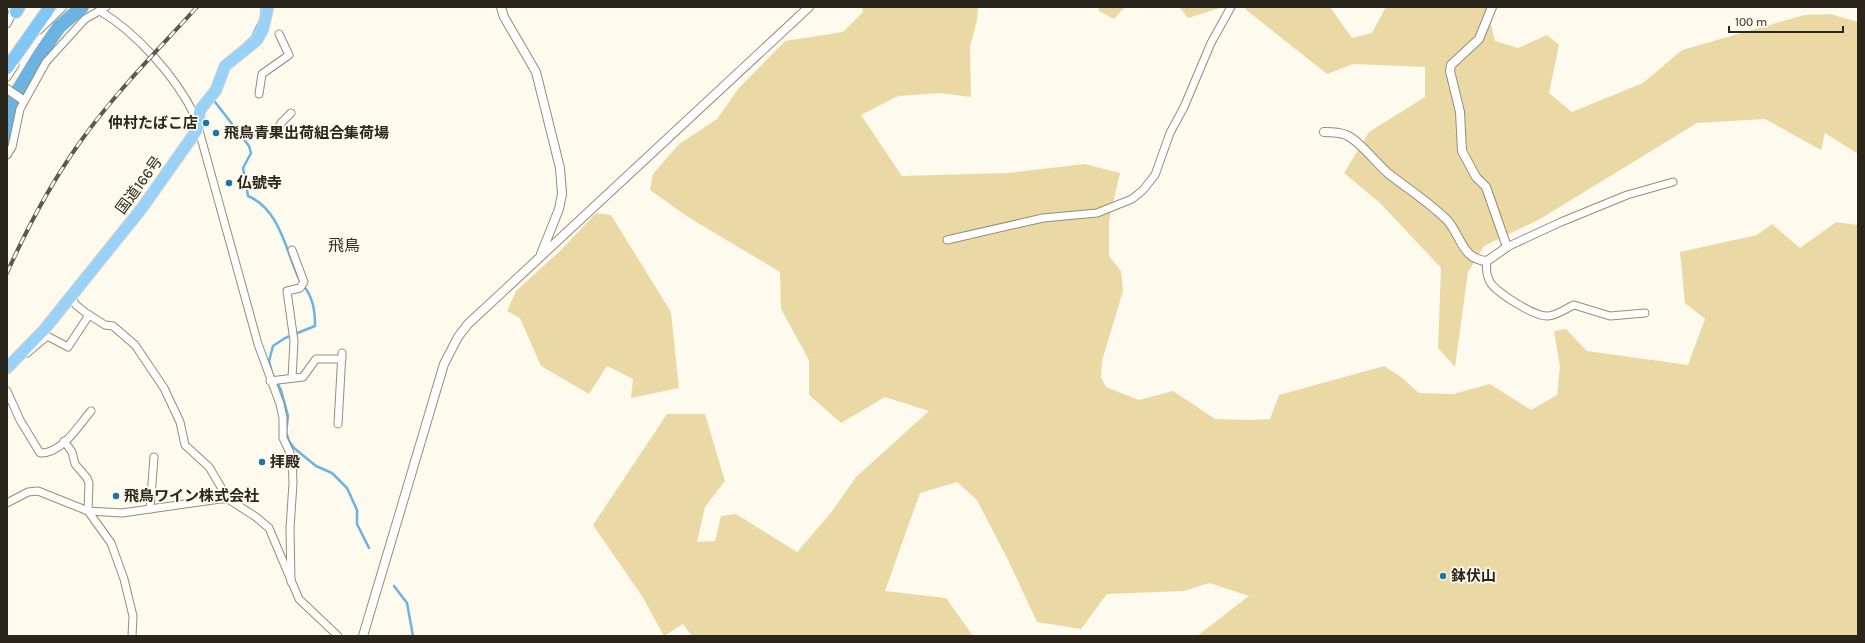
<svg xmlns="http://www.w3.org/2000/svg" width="1865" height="643" font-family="Karla,'Noto Sans JP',sans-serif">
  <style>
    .green { fill: #ead9a5 }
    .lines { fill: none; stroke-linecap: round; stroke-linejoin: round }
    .stream { stroke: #6cb3e1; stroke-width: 2.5 }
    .river { stroke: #6cb3e1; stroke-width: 14 }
    .minor-casing { stroke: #968e72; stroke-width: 9 }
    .tertiary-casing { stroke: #968e72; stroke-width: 10 }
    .trunk-casing { stroke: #d9d8d6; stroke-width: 13 }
    .motorway-casing { stroke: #d9d8d6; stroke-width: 14 }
    .minor { stroke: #fff; stroke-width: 7 }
    .tertiary { stroke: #fff; stroke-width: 8 }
    .trunk { stroke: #9ad2f7; stroke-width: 11 }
    .motorway { stroke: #81c7f5; stroke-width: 12 }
    .rail-casing { stroke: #5c584d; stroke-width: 4 }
    .rail { stroke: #fefaee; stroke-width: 2.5; stroke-dasharray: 8; stroke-linecap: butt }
    .poi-dot { fill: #1f75a5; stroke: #fefaee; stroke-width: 1.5 }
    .labels { text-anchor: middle; stroke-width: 3.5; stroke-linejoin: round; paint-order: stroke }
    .poi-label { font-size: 15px; font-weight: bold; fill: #2a261b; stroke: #fefaee; text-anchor: start }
    .street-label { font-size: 15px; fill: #2a261b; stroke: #fefaee }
    .neighbourhood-label { font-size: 16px; fill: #362e16; stroke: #fefaee }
  </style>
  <rect width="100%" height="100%" fill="#fefaee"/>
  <g class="green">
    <polygon points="862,7 978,7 977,20 970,47 971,97 941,93 898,96 861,115 902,176 1008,173 1085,164 1120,173 1109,221 1109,256 1121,271 1123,291 1102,361 1101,377 1106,387 1139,400 1173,391 1215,419 1249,420 1270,419 1279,395 1384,366 1401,377 1419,393 1453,394 1490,384 1531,410 1557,395 1560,367 1554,331 1566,329 1587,351 1688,365 1705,319 1685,303 1680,252 1757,235 1772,224 1800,248 1836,222 1858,225 1858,636 1197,636 1249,596 1209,583 1184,591 1107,594 1081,629 1037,622 1009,562 977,500 957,482 920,493 885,591 946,598 973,636 692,636 683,624 664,636 642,596 593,525 667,414 705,414 725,481 705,507 697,542 715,541 721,516 736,514 797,552 830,514 856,477 929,411 885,397 841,423 809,395 809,360 781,309 780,272 688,217 650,190 653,174 679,144 717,119 738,89 785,41 843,32 863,12"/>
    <polygon points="1098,7 1125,7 1114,19 1099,11"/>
    <polygon points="1179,7 1219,7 1220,8 1188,18"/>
    <polygon points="1247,7 1330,7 1352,38 1372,33 1386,7 1487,7 1495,41 1518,48 1547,35 1559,45 1549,93 1572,112 1643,83 1682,50 1804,15 1830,14 1858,22 1858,154 1825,133 1821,150 1765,119 1697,123 1540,219 1484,246 1468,272 1455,367 1438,348 1441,268 1381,204 1344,173 1369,132 1425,97 1425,67 1353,64 1327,74 1245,9"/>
    <polygon points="596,213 611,215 671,312 679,388 631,398 633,379 607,366 589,394 541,366 520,318 507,311 516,291 561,250"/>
  </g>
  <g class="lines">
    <g class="stream">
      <polyline points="261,13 262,7"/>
      <polyline points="246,42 252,37 259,22"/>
      <path d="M 212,98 L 249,146 L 251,153 L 243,168 L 248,196 C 281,210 286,253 300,281"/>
      <path d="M 303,285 C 313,297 315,310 315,326 L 285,338 L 273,346 L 269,361 L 272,373 L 281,390 L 288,416 L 286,432 L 289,441 L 294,448 L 316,466 L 332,473 L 347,488 L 357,510 L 357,524 L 369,548"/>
      <polyline points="394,586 407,603 413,636"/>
    </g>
    <polyline class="river" points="7,145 12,112 11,102 41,53 59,27 82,7"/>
    <g class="minor-casing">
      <g id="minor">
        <path d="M 100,11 C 137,33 176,77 195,116 L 258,344 L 280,404 L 283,418 L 283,438 L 292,457 L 293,483 L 290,528 L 291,582"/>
        <polyline points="7,24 15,8"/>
        <polyline points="39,30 63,7"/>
        <polyline points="7,77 15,65"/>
        <polyline points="259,94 262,74 289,55 279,34"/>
        <polyline points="258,134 278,129 281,123 291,113"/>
        <polyline points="7,155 12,147 20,109 46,62 85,19 106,7"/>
        <polyline points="947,240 1043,218 1097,213 1132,199 1143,190 1155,175 1170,133 1184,107 1211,43 1231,7"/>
        <polyline points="1507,247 1561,222 1627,195 1673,182"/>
        <path d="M 1487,261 C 1486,268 1486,275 1490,282 C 1497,293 1535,317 1548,316 C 1556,316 1567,308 1574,305 L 1610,316 L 1645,313"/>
        <polyline points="70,296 76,305 86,313 105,325 113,326 135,345 164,388 180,422 185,445 209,467 228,499"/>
        <polyline points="24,351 27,353 47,336 68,347 89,315"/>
        <polyline points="292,378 294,341 287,291 300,288 304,282 292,250"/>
        <polyline points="270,381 303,377 316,359 342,359"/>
        <path d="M 7,391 L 20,420 L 40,453 C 62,454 78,426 91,411"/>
        <polyline points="338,424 342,353"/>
        <polyline points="64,441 72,452 75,464 87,478 89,483 88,511 111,543 124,579 133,616 132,636"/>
        <polyline points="7,503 28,492 38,491 88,511 122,513 220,499 228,499 256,517 269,528 299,599 338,636"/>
        <polyline points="150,509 154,457"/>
      </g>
    </g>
    <g class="tertiary-casing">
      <g id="tertiary">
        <polyline points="501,7 504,17 536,72 560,168 562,194 559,209 541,254"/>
        <polyline points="7,89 23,100"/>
        <path d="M 1324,132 C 1331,132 1339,132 1346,135 C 1359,140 1377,164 1389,174 C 1408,189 1429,202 1447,220 C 1461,235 1462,260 1487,261 L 1507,247 L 1486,187 L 1476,177 L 1462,151 L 1460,112 L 1450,71 L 1451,65 L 1479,39 L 1492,7"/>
        <polyline points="363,636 444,364 458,337 468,324 809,7"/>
      </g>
    </g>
    <g class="trunk-casing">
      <polyline id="trunk" points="7,368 44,330 142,208 197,130 200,110 216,90 225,66 257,40 263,29 268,7"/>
    </g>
    <g class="motorway-casing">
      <g id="motorway">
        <polyline points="16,12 19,7"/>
        <polyline points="7,68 50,7"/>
      </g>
    </g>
    <use href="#minor" class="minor"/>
    <use href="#tertiary" class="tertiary"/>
    <use href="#trunk" class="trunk"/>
    <use href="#motorway" class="motorway"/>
    <g class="rail-casing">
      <path id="rail" d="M 7,273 C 27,228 50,185 78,145 C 113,95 156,52 197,7"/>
    </g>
    <use href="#rail" class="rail"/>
  </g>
  <g class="poi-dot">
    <circle cx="206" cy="123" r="4"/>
    <circle cx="216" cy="133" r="4"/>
    <circle cx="229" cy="183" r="4"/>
    <circle cx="262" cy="462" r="4"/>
    <circle cx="116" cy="496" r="4"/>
    <circle cx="1443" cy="576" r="4"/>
  </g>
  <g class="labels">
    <g class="poi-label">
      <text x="198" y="128" text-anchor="end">仲村たばこ店</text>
      <text x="224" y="138">飛鳥青果出荷組合集荷場</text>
      <text x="237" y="188">仏號寺</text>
      <text x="270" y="467">拝殿</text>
      <text x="124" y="501">飛鳥ワイン株式会社</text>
      <text x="1451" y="581">鉢伏山</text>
    </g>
    <g class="street-label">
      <text transform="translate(139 185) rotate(-54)" y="5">国道166号</text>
    </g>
    <g class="neighbourhood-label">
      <text x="344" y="251">飛鳥</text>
    </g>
  </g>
  <rect width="1865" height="643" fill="none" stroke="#2a261b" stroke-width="16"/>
  <path d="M1729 26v6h114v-6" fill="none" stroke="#2a261b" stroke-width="2"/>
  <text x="1735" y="26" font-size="12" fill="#2a261b" stroke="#fefaee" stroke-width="3" paint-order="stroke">100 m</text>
</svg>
